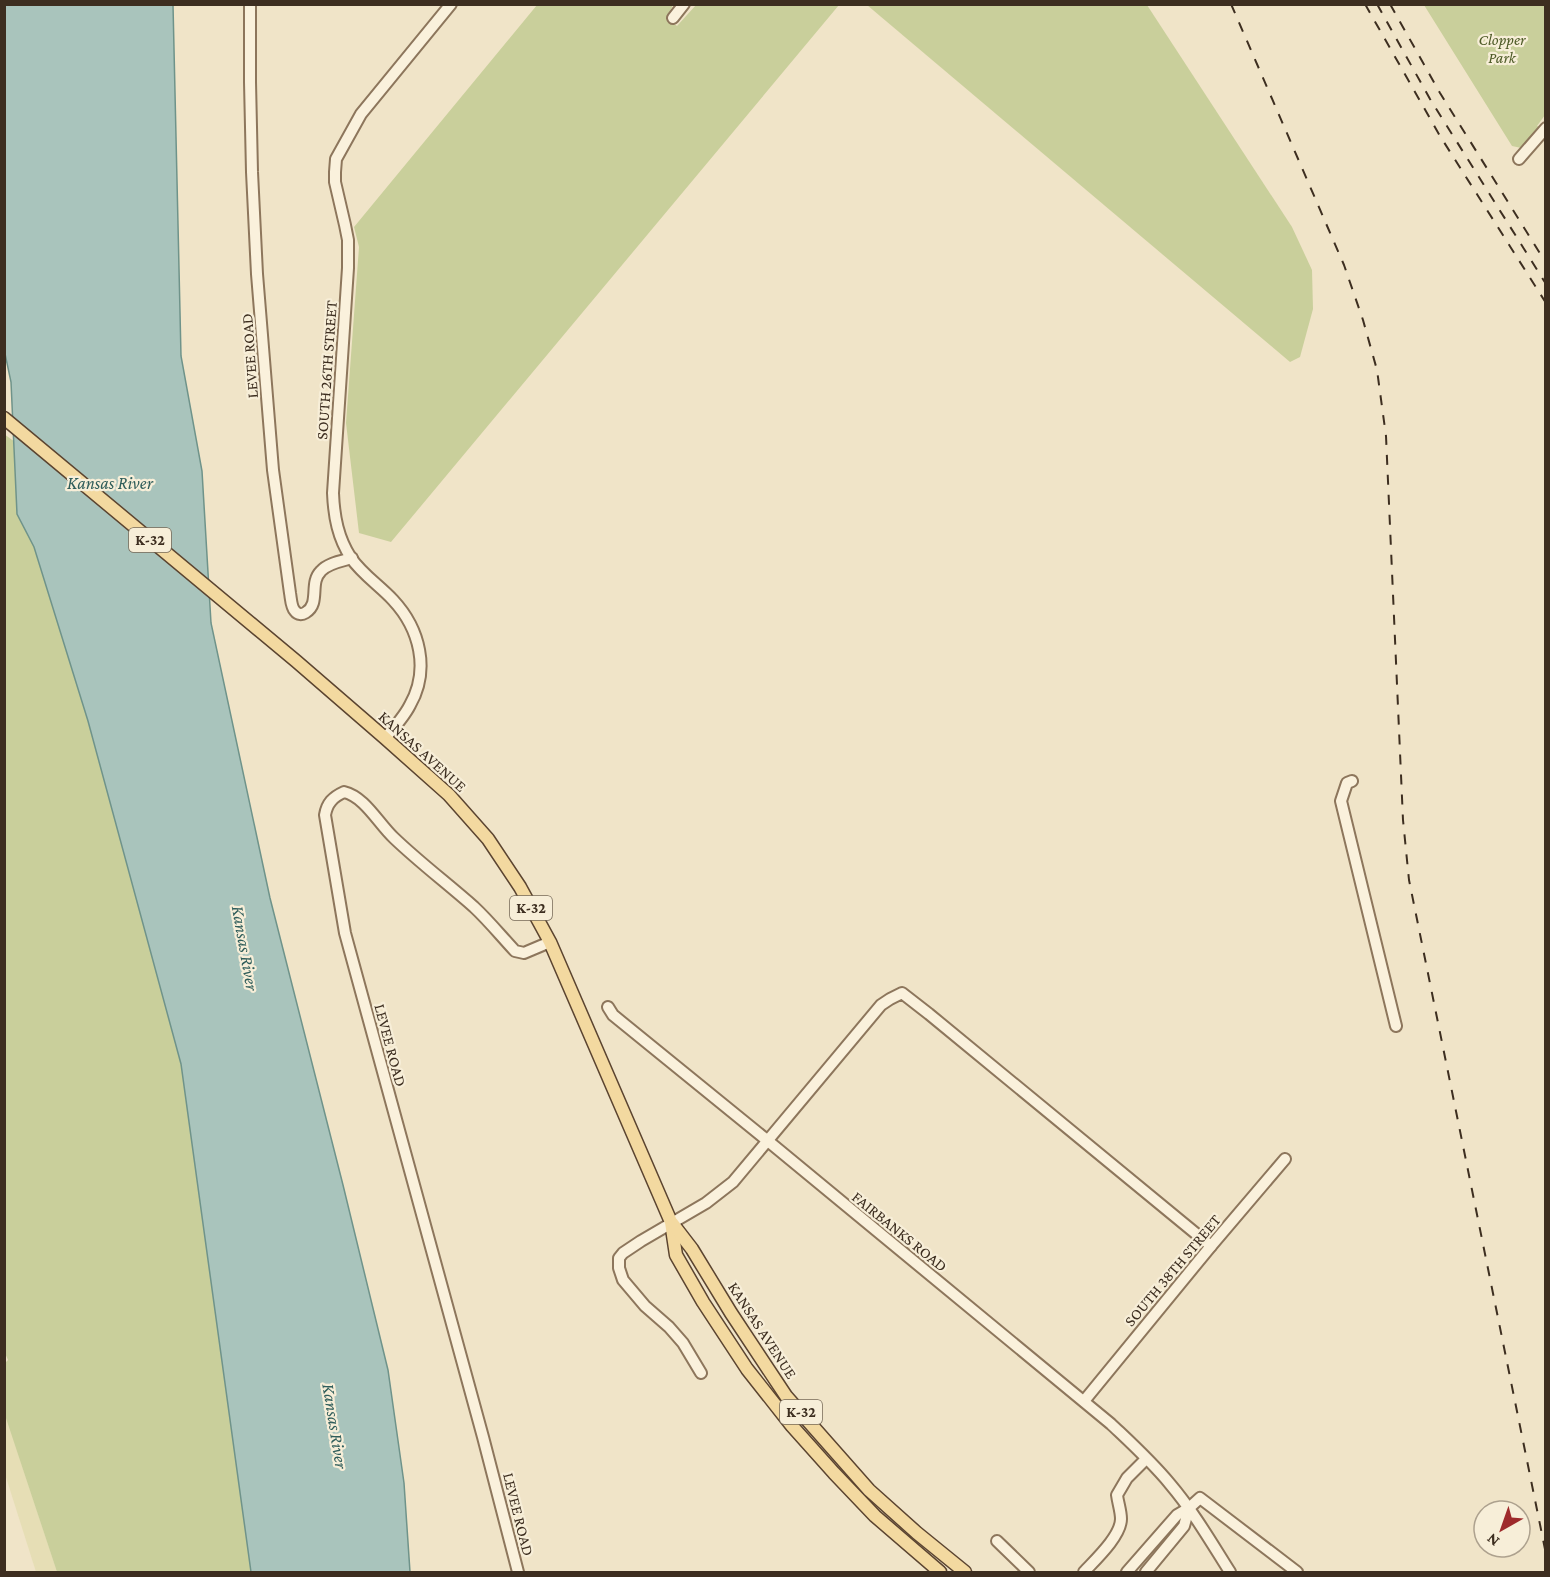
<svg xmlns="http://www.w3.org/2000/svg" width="1550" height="1577" font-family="'Crimson Pro',serif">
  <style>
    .farmland { fill: #e6deb5 }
    .green { fill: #c9cf9b }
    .water { fill: #a9c4bc; stroke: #6f938a; stroke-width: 1.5 }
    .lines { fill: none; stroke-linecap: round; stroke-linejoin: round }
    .minor-casing { stroke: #8d765c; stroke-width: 14 }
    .major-casing { stroke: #5b4430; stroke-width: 15 }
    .minor { stroke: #faf1dc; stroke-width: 10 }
    .major { stroke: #f3d9a0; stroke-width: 12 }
    .rail { stroke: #3d2e20; stroke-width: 2; stroke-dasharray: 10 10; stroke-linecap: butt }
    .labels { text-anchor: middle; stroke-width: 4.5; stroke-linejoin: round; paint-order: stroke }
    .shield { fill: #f7eed8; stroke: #756857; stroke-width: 1.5 }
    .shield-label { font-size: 15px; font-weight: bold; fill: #3d2e20 }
    .park-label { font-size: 16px; font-style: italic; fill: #4d5a26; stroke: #f7eed8 }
    .street-label { font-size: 16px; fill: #3d2e20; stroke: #f7eed8 }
    .water-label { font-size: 18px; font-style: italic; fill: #2f5d5a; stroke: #f7eed8 }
  </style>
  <rect width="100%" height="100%" fill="#f0e4c8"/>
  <polygon class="farmland" points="4,1415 6,1416 57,1572 36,1572 5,1474"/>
  <g class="green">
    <polygon points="537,5 673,5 667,17 677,26 696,5 839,5 391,542 359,533 346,423 359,247 354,227"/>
    <polygon points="867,5 1147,5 1292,227 1312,270 1313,309 1300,357 1290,362"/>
    <polygon points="1424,5 1545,5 1545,115 1537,126 1543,128 1526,149 1512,146"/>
    <polygon points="4,434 15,442 17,514 34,547 88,721 181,1064 251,1572 57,1572 5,1415 5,1363 8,1360 4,1351"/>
  </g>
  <polygon class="water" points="4,5 173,5 181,356 202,471 211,623 270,898 343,1185 388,1370 404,1483 410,1572 251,1572 181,1064 88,721 34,547 17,514 11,382 4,349"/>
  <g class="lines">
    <g class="minor-casing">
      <g id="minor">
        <path d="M 250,4 L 250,82 L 252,172 L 257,274 L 273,470 L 290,593 C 291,598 291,607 295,611 C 301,619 311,610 313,603 C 316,592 312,580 321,571 C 328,563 342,561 352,558"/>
        <polyline points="673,18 684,4"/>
        <polyline points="1519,159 1546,128"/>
        <path d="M 385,738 C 394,728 404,717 410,705 C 430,670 420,629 393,600 C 380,586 362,574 351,558 C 338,538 334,517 333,493 L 348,268 L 348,240 L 345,225 L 335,182 L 335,172 L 336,159 L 361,114 L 451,4"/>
        <polyline points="1352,781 1347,783 1341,801 1396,1026"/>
        <path d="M 608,1007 L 613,1015 L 768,1141 L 1111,1424 C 1131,1443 1152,1462 1170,1484 C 1193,1511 1211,1542 1230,1572"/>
        <polyline points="701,1373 683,1343 669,1327 645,1306 623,1280 619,1268 619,1258 623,1253 641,1241 706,1203 733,1182 881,1005 890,999 902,993 929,1014 1211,1246"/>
        <polyline points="1084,1401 1211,1246 1285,1159"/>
        <polyline points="997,1541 1029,1572"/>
        <path d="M 518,1572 L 483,1437 L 345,933 L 325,815 C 327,803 333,797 344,792 C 365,797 378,823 394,838 C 419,862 448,884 474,907 C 489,921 501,936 515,951 L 524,953 L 550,942"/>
        <path d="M 1084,1572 C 1095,1560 1121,1536 1121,1519 C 1121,1511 1118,1503 1117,1495 L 1127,1478 L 1146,1459"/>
        <polyline points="1127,1572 1177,1515 1189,1508 1200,1498 1297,1572"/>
        <polyline points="1146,1572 1184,1526 1189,1508"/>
      </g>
    </g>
    <g class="major-casing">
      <g id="major">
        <polyline points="4,418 296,661 385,738 449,795 488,839 520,887 550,942 671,1222 676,1255 703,1302 747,1369 792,1426 834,1473 875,1516 940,1572"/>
        <polyline points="672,1223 692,1249 731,1313 786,1396 869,1490 917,1533 965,1572"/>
      </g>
    </g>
    <use href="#minor" class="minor"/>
    <use href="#major" class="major"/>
    <g class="rail">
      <polyline points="1231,4 1344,265 1363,320 1377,370 1386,436 1403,820 1409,880 1546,1554"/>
      <polyline points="1365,4 1440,136 1546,303"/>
      <polyline points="1377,4 1430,99 1546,284"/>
      <polyline points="1390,4 1440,93 1546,263"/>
    </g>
  </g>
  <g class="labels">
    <g class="shield">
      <rect x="129" y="528" width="42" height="24" rx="4.5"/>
      <rect x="510" y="896" width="42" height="24" rx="4.5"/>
      <rect x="780" y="1400" width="42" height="24" rx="4.5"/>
    </g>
    <g class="shield-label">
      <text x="150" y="545">K-32</text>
      <text x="531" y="913">K-32</text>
      <text x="801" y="1417">K-32</text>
    </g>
    <g class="park-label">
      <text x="1502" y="45">Clopper<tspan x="1502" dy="18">Park</tspan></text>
    </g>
    <g class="street-label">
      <text transform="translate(249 356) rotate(-94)" y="6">LEVEE ROAD</text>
      <text transform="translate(326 370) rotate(-86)" y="6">SOUTH 26TH STREET</text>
      <text transform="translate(423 751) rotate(42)" y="6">KANSAS AVENUE</text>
      <text transform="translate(391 1045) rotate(75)" y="6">LEVEE ROAD</text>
      <text transform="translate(900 1231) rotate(39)" y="6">FAIRBANKS ROAD</text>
      <text transform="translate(1172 1270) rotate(-50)" y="6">SOUTH 38TH STREET</text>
      <text transform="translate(763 1330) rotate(57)" y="6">KANSAS AVENUE</text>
      <text transform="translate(519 1514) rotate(76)" y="6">LEVEE ROAD</text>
    </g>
    <g class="water-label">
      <text x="110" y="489">Kansas River</text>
      <text transform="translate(245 948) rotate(80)" y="6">Kansas River</text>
      <text transform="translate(335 1426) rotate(81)" y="6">Kansas River</text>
    </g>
  </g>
  <rect width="1550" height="1577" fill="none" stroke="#3d2e20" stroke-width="12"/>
  <g transform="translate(1502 1529) rotate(220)"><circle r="28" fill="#f7eed8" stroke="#ada18e" stroke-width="1.5"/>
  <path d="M0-4.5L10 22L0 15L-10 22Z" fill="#9e2a2b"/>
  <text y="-9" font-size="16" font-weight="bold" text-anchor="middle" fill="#3d2e20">N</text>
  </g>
</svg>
